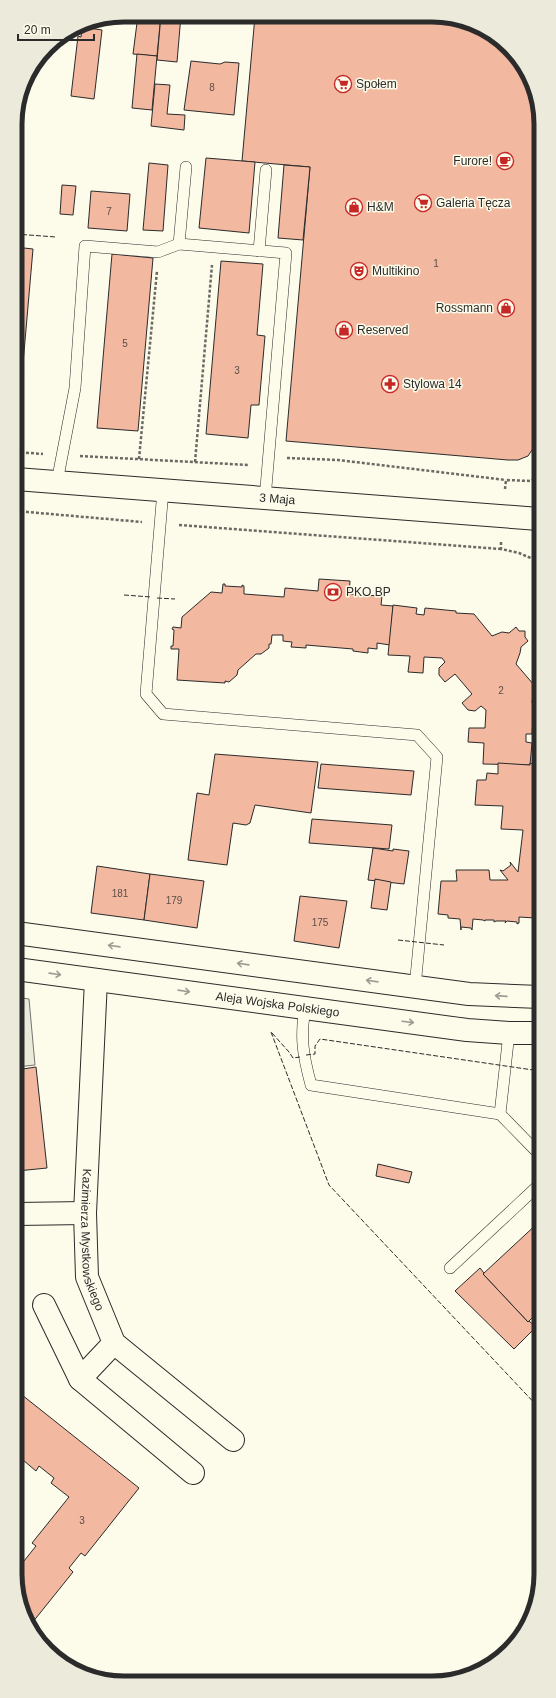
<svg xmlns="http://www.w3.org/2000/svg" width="556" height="1698" font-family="Helvetica,sans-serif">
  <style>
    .parking { fill: #eceadb; stroke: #74746e }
    .building { fill: #f2b8a0; stroke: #2b2b2b }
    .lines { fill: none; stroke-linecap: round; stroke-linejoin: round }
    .service-casing { stroke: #2b2b2b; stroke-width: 12 }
    .minor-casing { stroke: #2b2b2b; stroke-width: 24 }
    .tertiary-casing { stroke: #2b2b2b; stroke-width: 24 }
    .secondary-casing { stroke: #2b2b2b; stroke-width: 24 }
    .path { stroke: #6a6964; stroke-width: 2.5; stroke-dasharray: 3 2; stroke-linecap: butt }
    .service { stroke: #fdfbea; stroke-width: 11 }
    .minor { stroke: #fdfbea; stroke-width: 22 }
    .tertiary { stroke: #fdfbea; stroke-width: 22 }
    .secondary { stroke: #fdfbea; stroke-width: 22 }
    .fence { stroke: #2b2b2b; stroke-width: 1; stroke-dasharray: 5 2; stroke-linecap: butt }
    .oneway { stroke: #9e9d94 }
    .labels { text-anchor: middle; stroke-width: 3; stroke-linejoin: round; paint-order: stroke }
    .number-label { font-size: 10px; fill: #5d4e48 }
    .poi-label { font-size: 12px; fill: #2b2b2b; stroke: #fdfbea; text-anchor: start }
    .street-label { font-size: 12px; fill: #2b2b2b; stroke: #fdfbea }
    .rim { fill: none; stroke: #2b2b2b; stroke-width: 5 }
  </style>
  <rect width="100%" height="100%" fill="#fdfbea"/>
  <polygon class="parking" points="16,997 29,999 35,1065 16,1067"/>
  <g class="building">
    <polygon points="138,15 161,15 157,56 133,54"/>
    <polygon points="161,15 181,15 177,62 157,60"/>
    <polygon points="255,16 453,17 509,47 538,102 534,137 535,146 539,147 539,386 534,447 528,456 518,460 508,460 286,441 310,167 242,161"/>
    <polygon points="82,27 102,30 94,99 71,96 78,36 81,37"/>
    <polygon points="137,54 157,56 152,110 132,108"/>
    <polygon points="191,61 220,64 225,62 239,63 234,115 184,110"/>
    <polygon points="155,84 170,85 167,114 185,115 184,130 151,126"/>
    <polygon points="538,102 539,103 539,147 535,146 534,137"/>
    <polygon points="206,158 255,162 249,233 199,228"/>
    <polygon points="149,163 168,165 163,231 143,230"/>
    <polygon points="284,165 310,167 303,240 278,238"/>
    <polygon points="62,185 76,186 73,215 60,214"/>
    <polygon points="91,191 130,194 127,231 88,228"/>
    <polygon points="15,247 33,249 18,421 16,421"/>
    <polygon points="112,254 153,258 138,431 97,428"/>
    <polygon points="221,261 263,264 257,335 265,336 259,405 251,405 248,438 206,434"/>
    <polygon points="319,579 350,581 349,594 382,596 381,605 393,606 390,645 377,643 377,649 368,648 368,653 353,651 353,649 306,645 306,648 291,647 292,642 283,641 283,635 272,635 271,644 269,644 269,648 261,654 256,654 238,670 237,675 229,682 225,681 225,683 177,680 179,649 171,649 171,646 173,646 174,630 172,629 173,627 181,628 182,617 211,592 222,593 223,584 225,584 225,586 242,587 242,585 244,586 244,594 284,597 285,588 318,591"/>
    <polygon points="393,605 417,608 416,614 424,615 425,608 456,611 456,613 474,614 492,636 502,632 509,633 516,627 519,631 525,631 525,637 528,641 521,647 520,653 516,664 534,685 532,703 534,703 532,734 526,734 526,742 532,743 530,765 483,764 484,743 468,742 469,728 485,728 486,710 481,706 475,711 468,710 462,703 472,694 455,674 445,682 439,675 439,668 445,662 442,658 424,657 423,673 408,672 410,656 388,655"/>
    <polygon points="215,754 318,762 311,813 255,805 250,823 246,825 233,823 227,865 188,860 197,793 209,795"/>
    <polygon points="498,763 530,765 530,763 540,766 540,909 535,918 519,917 519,923 517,924 517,922 507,921 505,923 506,921 496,921 494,922 494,920 485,920 485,921 483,920 473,919 472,930 471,928 461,927 461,930 460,919 448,918 448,915 438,914 441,881 457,881 456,870 489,870 490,880 508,880 500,870 503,871 511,865 510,862 518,872 523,830 501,829 503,806 475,805 477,780 486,780 487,773 498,774"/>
    <polygon points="321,764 414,771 411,795 318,788"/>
    <polygon points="312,819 392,825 389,849 309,843"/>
    <polygon points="373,848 393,851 393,849 409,851 404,884 368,880"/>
    <polygon points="97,866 150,874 144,920 91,913"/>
    <polygon points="150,874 204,881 197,928 144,920"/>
    <polygon points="375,879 391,882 387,910 371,908"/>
    <polygon points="300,896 347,901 339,948 294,941"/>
    <polygon points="36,1067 47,1168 17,1171 16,1070"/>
    <polygon points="378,1164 412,1172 409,1183 376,1176"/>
    <polygon points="540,1221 540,1310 528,1322 483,1274"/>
    <polygon points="480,1268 484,1273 483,1274 528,1322 529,1321 536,1327 514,1349 455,1291"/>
    <polygon points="17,1391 139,1488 85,1556 81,1553 69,1568 73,1572 32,1623 17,1595 17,1562 21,1558 24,1561 36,1546 32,1543 69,1497 51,1483 54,1478 39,1466 36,1471 17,1455"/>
  </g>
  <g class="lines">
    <g class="service-casing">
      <g id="service">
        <polyline points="179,244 186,167"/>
        <polyline points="259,251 266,170"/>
        <polyline points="57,482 75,388 85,246 158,252 179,244 286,253 265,499"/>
        <polyline points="163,490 146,694 163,714 417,735 437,757 415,987"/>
        <path d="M 305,1008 C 300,1038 303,1055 311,1085 L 500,1114"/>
        <polyline points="509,1033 500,1114 540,1155"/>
        <polyline points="450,1268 540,1184"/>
      </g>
    </g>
    <g class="minor-casing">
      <g id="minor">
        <path id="s1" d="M 96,980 L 85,1213 L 87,1277 L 114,1343 L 233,1440"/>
        <polyline points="17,1214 85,1213"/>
        <polyline points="44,1305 80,1379 193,1473"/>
        <polyline points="80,1379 114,1343"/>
      </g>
    </g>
    <g class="tertiary-casing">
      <g id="tertiary">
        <path id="s2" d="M 16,479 L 539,519"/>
      </g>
    </g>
    <g class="secondary-casing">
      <g id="secondary">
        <polyline points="16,933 469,994 540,997"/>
        <path id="s3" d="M 16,969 L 467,1030 L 509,1033 L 540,1033"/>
      </g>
    </g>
    <g class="path">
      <polyline points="16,452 43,454"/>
      <polyline points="80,456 249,465"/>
      <polyline points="287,458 338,460 506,480"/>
      <polyline points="139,459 157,271"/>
      <polyline points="195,462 212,265"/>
      <polyline points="505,489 506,480 531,481 539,476"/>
      <polyline points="16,511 142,522"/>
      <polyline points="179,525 501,549"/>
      <polyline points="501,542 501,549 519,553 540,562"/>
    </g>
    <use href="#service" class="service"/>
    <use href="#minor" class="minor"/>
    <use href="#tertiary" class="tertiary"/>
    <use href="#secondary" class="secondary"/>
    <g class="fence">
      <polyline points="15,234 56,237"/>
      <polyline points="124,595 151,597"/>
      <polyline points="157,598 175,599"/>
      <polyline points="398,940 444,945"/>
      <polyline points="271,1032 329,1185 541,1410"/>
      <polyline points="272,1033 289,1052 293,1058 300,1057"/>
      <polyline points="306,1055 315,1054 315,1046 320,1039 540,1071"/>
    </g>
  </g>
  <defs><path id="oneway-shaft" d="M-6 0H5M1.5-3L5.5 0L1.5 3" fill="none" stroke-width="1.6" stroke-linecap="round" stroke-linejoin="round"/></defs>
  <g class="oneway">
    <use href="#oneway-shaft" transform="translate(114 946) rotate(-172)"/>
    <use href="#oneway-shaft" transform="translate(243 964) rotate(-172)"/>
    <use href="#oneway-shaft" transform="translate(55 974) rotate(8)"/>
    <use href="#oneway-shaft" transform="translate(372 981) rotate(-172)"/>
    <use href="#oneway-shaft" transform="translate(184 991) rotate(8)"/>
    <use href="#oneway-shaft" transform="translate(501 996) rotate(-176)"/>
    <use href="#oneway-shaft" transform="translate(408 1022) rotate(7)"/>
  </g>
  <defs>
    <g id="supermarket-ring" transform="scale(0.9)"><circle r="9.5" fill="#fdfbea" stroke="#c62828" stroke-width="1.5"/><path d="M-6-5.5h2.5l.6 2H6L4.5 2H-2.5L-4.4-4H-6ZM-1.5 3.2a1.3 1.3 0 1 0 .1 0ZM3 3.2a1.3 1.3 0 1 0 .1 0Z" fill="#c62828"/></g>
    <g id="cafe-ring" transform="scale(0.9)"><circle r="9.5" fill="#fdfbea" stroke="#c62828" stroke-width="1.5"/><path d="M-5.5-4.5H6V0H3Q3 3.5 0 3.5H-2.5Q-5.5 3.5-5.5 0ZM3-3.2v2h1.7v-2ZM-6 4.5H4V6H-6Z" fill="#c62828"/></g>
    <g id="shop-ring" transform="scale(0.9)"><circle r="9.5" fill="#fdfbea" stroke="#c62828" stroke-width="1.5"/><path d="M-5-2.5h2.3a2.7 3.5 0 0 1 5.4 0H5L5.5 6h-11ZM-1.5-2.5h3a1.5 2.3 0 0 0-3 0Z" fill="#c62828"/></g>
    <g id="theatre-ring" transform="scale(0.9)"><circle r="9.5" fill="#fdfbea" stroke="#c62828" stroke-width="1.5"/><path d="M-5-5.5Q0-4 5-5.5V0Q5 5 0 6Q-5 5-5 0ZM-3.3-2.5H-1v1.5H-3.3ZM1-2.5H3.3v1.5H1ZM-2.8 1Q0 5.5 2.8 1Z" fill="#c62828"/></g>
    <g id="pharmacy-ring" transform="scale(0.9)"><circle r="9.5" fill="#fdfbea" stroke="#c62828" stroke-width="1.5"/><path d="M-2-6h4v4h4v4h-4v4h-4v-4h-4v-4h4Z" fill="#c62828"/></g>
    <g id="bank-ring" transform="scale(0.9)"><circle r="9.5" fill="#fdfbea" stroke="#c62828" stroke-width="1.5"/><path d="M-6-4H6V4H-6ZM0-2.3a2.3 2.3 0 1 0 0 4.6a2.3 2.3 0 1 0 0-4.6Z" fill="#c62828"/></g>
  </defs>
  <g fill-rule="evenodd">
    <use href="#supermarket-ring" x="343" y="84"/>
    <use href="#cafe-ring" x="505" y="161"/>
    <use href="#supermarket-ring" x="423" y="203"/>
    <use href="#shop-ring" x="354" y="207"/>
    <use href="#theatre-ring" x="359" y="271"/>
    <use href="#shop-ring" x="506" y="308"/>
    <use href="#shop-ring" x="344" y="330"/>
    <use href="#pharmacy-ring" x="390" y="384"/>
    <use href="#bank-ring" x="333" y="592"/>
  </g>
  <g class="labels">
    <g class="number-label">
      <text x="212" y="91">8</text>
      <text x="109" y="215">7</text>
      <text x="436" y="267">1</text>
      <text x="125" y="347">5</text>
      <text x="237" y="374">3</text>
      <text x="501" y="694">2</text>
      <text x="120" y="897">181</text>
      <text x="174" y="904">179</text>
      <text x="320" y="926">175</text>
      <text x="82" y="1524">3</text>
    </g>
    <g class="poi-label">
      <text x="356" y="88">Społem</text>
      <text x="492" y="165" text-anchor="end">Furore!</text>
      <text x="436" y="207">Galeria Tęcza</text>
      <text x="367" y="211">H&amp;M</text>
      <text x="372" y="275">Multikino</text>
      <text x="493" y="312" text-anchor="end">Rossmann</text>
      <text x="357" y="334">Reserved</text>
      <text x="403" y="388">Stylowa 14</text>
      <text x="346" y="596">PKO BP</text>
    </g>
    <g class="street-label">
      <text dy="4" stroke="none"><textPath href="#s2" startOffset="262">3 Maja</textPath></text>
      <text dy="4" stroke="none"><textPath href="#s3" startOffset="264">Aleja Wojska Polskiego</textPath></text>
      <text dy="4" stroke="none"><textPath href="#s1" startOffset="261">Kazimierza Mystkowskiego</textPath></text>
    </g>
  </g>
  <path d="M0 0H556V1698H0ZM124 22H432A102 102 0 0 1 534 124V1574A102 102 0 0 1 432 1676H124A102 102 0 0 1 22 1574V124A102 102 0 0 1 124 22Z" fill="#eceadb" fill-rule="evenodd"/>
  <path class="rim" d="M124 22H432A102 102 0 0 1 534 124V1574A102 102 0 0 1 432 1676H124A102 102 0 0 1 22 1574V124A102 102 0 0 1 124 22Z"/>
  <path d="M18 34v6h76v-6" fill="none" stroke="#2b2b2b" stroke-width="2"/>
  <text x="24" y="34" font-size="12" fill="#2b2b2b" stroke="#fdfbea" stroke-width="3" paint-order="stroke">20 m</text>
</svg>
